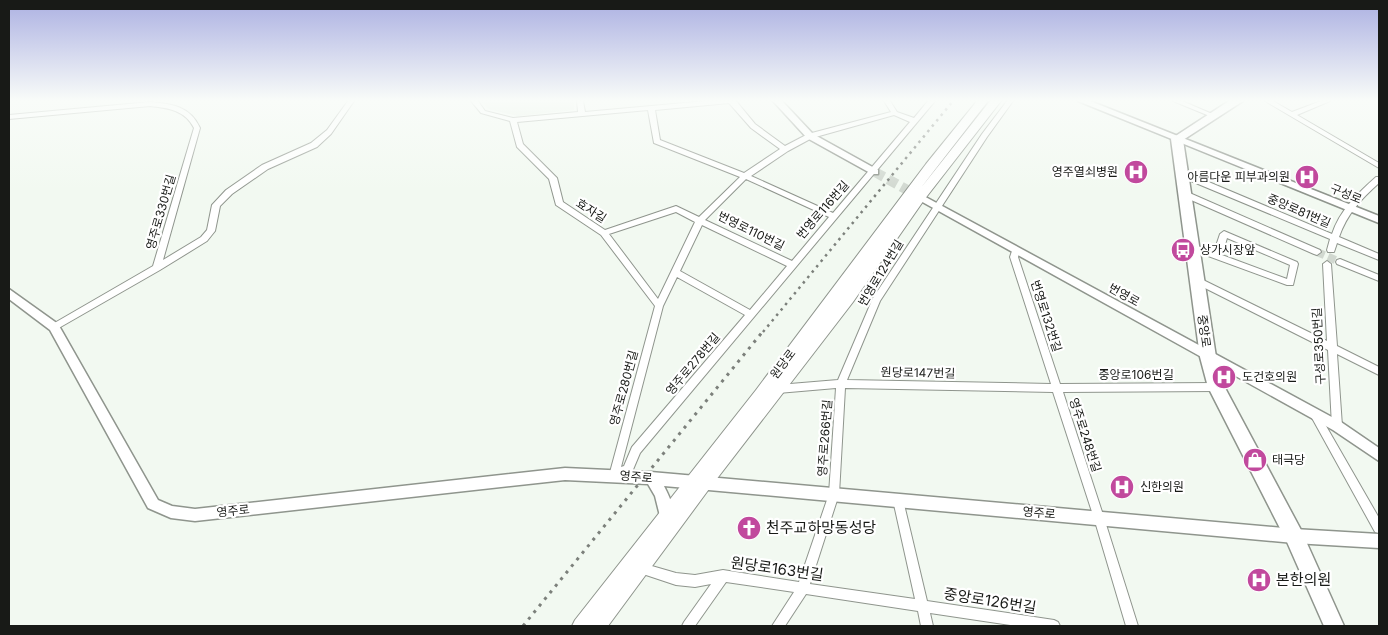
<svg xmlns="http://www.w3.org/2000/svg" width="1388" height="635" font-family="Inter,'Noto Sans KR',sans-serif">
  <style>
    .built { fill: #e2eee0 }
    .lines { fill: none; stroke-linecap: round; stroke-linejoin: round }
    .minor-tunnel { stroke: #d1d8d0; stroke-width: 8; stroke-dasharray: 8 4; stroke-linecap: butt }
    .tertiary-tunnel { stroke: #d1d8d0; stroke-width: 10; stroke-dasharray: 10 5; stroke-linecap: butt }
    .minor-casing { stroke: #8f958d; stroke-width: 2 }
    .tertiary-casing { stroke: #8f958d; stroke-width: 3 }
    .secondary-casing { stroke: #8f958d; stroke-width: 2 }
    .primary-casing { stroke: #8f958d; stroke-width: 3 }
    .minor { fill: #fff; fill-rule: evenodd }
    .tertiary { fill: #fff; fill-rule: evenodd }
    .secondary { fill: #fff; fill-rule: evenodd }
    .primary { fill: #fff; fill-rule: evenodd }
    .rail-far1 { stroke: #7c807b; stroke-width: 2.5; stroke-dasharray: 2.5 4.5; stroke-linecap: butt }
    .rail { stroke: #7c807b; stroke-width: 3; stroke-dasharray: 3 5.5; stroke-linecap: butt }
    .labels { text-anchor: middle; stroke-width: 4.5; stroke-linejoin: round; paint-order: stroke }
    .poi-label { font-size: 12px; fill: #181a17; stroke: #fff; text-anchor: start }
    .street-label { font-size: 12px; fill: #181a17; stroke: #fff }
    .near-poi-label { font-size: 15px; fill: #181a17; stroke: #fff; text-anchor: start }
    .near-street-label { font-size: 15px; fill: #181a17; stroke: #fff }
  </style>
  <rect width="100%" height="100%" fill="#f2f9f1"/>
  <polygon class="built" points="481,101 574,101 574,110 518,116 488,109"/>
  <g class="lines">
    <polyline class="minor-tunnel" points="1317,252 1340,262"/>
    <polyline class="tertiary-tunnel" points="875,172 920,197"/>
    <g class="minor-casing">
      <g id="minor">
        <path d="M 348,101 L 354,101 L 331,134 L 317,147 L 268,169 L 232,194 L 220,206 L 215,231 L 207,241 L 160,270 L 57,329 L 51,329 L 50,327 L 51,325 L 153,266 L 194,128 C 185,110 168,108 150,106 L 9,119 L 9,115 L 150,102 C 172,104 190,106 200,128 L 163,260 L 201,237 L 207,230 L 212,205 L 226,190 L 262,165 L 311,143 L 327,130 Z"/>
        <path d="M 471,101 L 478,101 L 485,111 L 513,118 L 578,112 L 577,101 L 583,101 L 585,112 L 706,101 L 736,101 L 755,124 L 785,146 L 808,134 L 891,112 L 884,101 L 890,101 L 897,112 L 914,118 L 928,101 L 935,101 L 640,453 L 632,472 L 614,481 L 610,479 L 609,476 L 655,306 L 601,235 L 556,205 L 549,179 L 517,147 L 510,121 L 481,113 ZM 729,103 L 751,128 L 780,149 L 744,173 L 660,140 L 655,110 ZM 648,110 L 654,143 L 740,177 L 699,217 L 676,206 L 605,230 L 563,202 L 557,178 L 523,144 L 517,122 ZM 894,115 L 910,122 L 833,213 L 751,176 L 788,151 L 812,138 ZM 746,179 L 829,217 L 792,261 L 705,220 ZM 676,212 L 695,222 L 658,299 L 609,234 ZM 702,225 L 787,266 L 750,310 L 680,271 ZM 677,277 L 745,315 L 632,447 L 624,466 L 621,467 L 663,306 Z"/>
        <polygon points="1007,101 1013,101 987,137 880,301 847,380 1051,384 1010,257 1013,248 1016,247 1020,250 1018,257 1060,384 1216,383 1219,384 1221,387 1219,390 1216,391 1063,392 1104,518 1138,626 1126,626 1094,518 1053,392 845,388 839,494 810,584 915,599 893,500 894,497 898,495 902,497 903,500 927,601 1054,620 1058,622 1060,626 1017,626 930,613 933,626 921,626 918,611 806,594 785,626 772,626 794,592 726,582 695,626 682,626 684,622 711,584 695,587 676,585 634,571 632,567 634,563 638,562 676,573 695,575 723,570 799,582 829,494 836,388 778,393 775,392 773,389 775,386 778,385 838,380 873,298 982,134"/>
        <polygon points="1173,101 1182,101 1217,116 1216,117 1212,117"/>
        <polygon points="1265,101 1273,101 1292,112 1321,101 1330,101 1297,115 1379,163 1379,168"/>
        <path d="M 1179,172 L 1185,172 L 1332,234 C 1340,210 1357,194 1376,177 L 1379,177 L 1379,183 C 1361,199 1347,214 1339,237 L 1379,254 L 1379,260 L 1337,243 L 1334,252 L 1328,252 L 1327,250 L 1330,239 L 1179,176 Z"/>
        <polygon points="1185,191 1320,250 1321,252 1317,255 1314,254 1182,196 1181,194"/>
        <path d="M 1224,231 L 1297,262 L 1298,264 L 1293,285 L 1287,285 L 1189,249 L 1188,247 L 1192,244 L 1214,252 L 1220,234 ZM 1227,238 L 1290,265 L 1287,279 L 1222,255 Z"/>
        <polygon points="1340,259 1379,275 1379,281 1337,264 1336,262 1337,260"/>
        <polygon points="1327,261 1331,264 1337,346 1379,367 1379,375 1337,354 1342,426 1340,429 1337,430 1334,429 1332,426 1328,350 1193,282 1192,280 1193,278 1199,278 1327,341 1323,264"/>
        <polygon points="1315,411 1318,412 1379,518 1379,533 1375,532 1312,418 1310,415 1312,412"/>
      </g>
    </g>
    <g class="tertiary-casing">
      <g id="tertiary">
        <polygon points="773,101 782,101 813,134 878,170 878,174 872,174 807,138"/>
        <polygon points="1078,101 1090,101 1379,216 1379,223"/>
        <polygon points="920,194 1341,422 1379,448 1379,461 1333,430 917,199 915,197"/>
        <path d="M 9,289 L 58,324 L 158,500 L 172,506 L 195,509 L 565,468 L 651,472 L 1294,529 L 1379,534 L 1379,548 L 1294,543 L 664,486 C 669,496 676,509 671,520 L 666,521 L 661,520 L 655,496 L 648,484 L 565,480 L 195,521 L 171,518 L 148,508 L 50,330 L 9,299 Z"/>
      </g>
    </g>
    <g class="secondary-casing">
      <polygon id="secondary" points="977,101 988,101 920,189 990,101 1001,101 924,200 853,302 709,489 608,626 572,626 575,620 756,390 926,164"/>
    </g>
    <g class="primary-casing">
      <polygon id="primary" points="1229,101 1243,101 1183,140 1216,357 1224,386 1301,530 1344,626 1324,626 1287,542 1208,387 1200,357 1171,139"/>
    </g>
    <use href="#minor" class="minor"/>
    <use href="#tertiary" class="tertiary"/>
    <use href="#secondary" class="secondary"/>
    <use href="#primary" class="primary"/>
    <polyline class="rail-far1" points="763,332 953,101"/>
    <polyline class="rail" points="523,626 764,330"/>
  </g>
  <linearGradient id="sky" x2="0" y2="1"><stop stop-color="#acb1e2"/><stop offset="0.53" stop-color="#f9fcf9"/><stop offset="1" stop-color="#f9fcf9" stop-opacity="0"/></linearGradient>
  <rect width="1388" height="190" fill="url(#sky)"/>
  <defs>
    <g id="hospital-disc" transform="scale(1.25)"><circle r="9.5" fill="#c1499d" stroke="#fff"/><path d="M-5-5h3v3.5h4V-5h3V5h-3V1.5h-4V5h-3Z" fill="#fff"/></g>
    <g id="bus-disc" transform="scale(1.25)"><circle r="9.5" fill="#c1499d" stroke="#fff"/><path d="M-5-6H5V4H4V6H2V4H-2V6H-4V4H-5ZM-3.5-4V0h7V-4ZM-3.5 1.2v1.5H-2V1.2ZM2 1.2v1.5H3.5V1.2Z" fill="#fff"/></g>
    <g id="shop-disc" transform="scale(1.25)"><circle r="9.5" fill="#c1499d" stroke="#fff"/><path d="M-5-2.5h2.3a2.7 3.5 0 0 1 5.4 0H5L5.5 6h-11ZM-1.5-2.5h3a1.5 2.3 0 0 0-3 0Z" fill="#fff"/></g>
    <g id="church-disc" transform="scale(1.25)"><circle r="9.5" fill="#c1499d" stroke="#fff"/><path d="M-1.2-6h2.4v3.5h3.3v2.4h-3.3V6h-2.4V-.1h-3.3v-2.4h3.3Z" fill="#fff"/></g>
  </defs>
  <g fill-rule="evenodd">
    <use href="#hospital-disc" x="1136" y="172"/>
    <use href="#hospital-disc" x="1307" y="177"/>
    <use href="#bus-disc" x="1183" y="250"/>
    <use href="#hospital-disc" x="1224" y="377"/>
    <use href="#shop-disc" x="1255" y="460"/>
    <use href="#hospital-disc" x="1122" y="487"/>
    <use href="#church-disc" x="749" y="528"/>
    <use href="#hospital-disc" x="1259" y="580"/>
  </g>
  <g class="labels">
    <g class="poi-label">
      <text x="1118" y="176" text-anchor="end">영주열쇠병원</text>
      <text x="1290" y="181" text-anchor="end">아름다운 피부과의원</text>
      <text x="1200" y="254">상가시장앞</text>
      <text x="1242" y="381">도건호의원</text>
      <text x="1272" y="464">태극당</text>
      <text x="1140" y="491">신한의원</text>
    </g>
    <g class="street-label">
      <text transform="translate(1346 194) rotate(22)" y="4">구성로</text>
      <text transform="translate(823 210) rotate(-49)" y="4">번영로116번길</text>
      <text transform="translate(591 211) rotate(33)" y="4">효자길</text>
      <text transform="translate(1299 211) rotate(23)" y="4">중앙로81번길</text>
      <text transform="translate(161 212) rotate(-74)" y="4">영주로330번길</text>
      <text transform="translate(751 231) rotate(26)" y="4">번영로110번길</text>
      <text transform="translate(881 273) rotate(-59)" y="4">번영로124번길</text>
      <text transform="translate(1124 295) rotate(29)" y="4">번영로</text>
      <text transform="translate(1046 316) rotate(72)" y="4">번영로132번길</text>
      <text transform="translate(1204 331) rotate(82)" y="4">중앙로</text>
      <text transform="translate(1319 346) rotate(-93)" y="4">구성로350번길</text>
      <text transform="translate(693 364) rotate(-50)" y="4">영주로278번길</text>
      <text transform="translate(783 364) rotate(-53)" y="4">원당로</text>
      <text transform="translate(918 373) rotate(1)" y="4">원당로147번길</text>
      <text x="1136" y="379">중앙로106번길</text>
      <text transform="translate(624 388) rotate(-75)" y="4">영주로280번길</text>
      <text transform="translate(1085 435) rotate(72)" y="4">영주로248번길</text>
      <text transform="translate(825 438) rotate(-86)" y="4">영주로266번길</text>
      <text transform="translate(636 477) rotate(5)" y="4">영주로</text>
      <text transform="translate(233 511) rotate(-6)" y="4">영주로</text>
      <text transform="translate(1039 513) rotate(5)" y="4">영주로</text>
    </g>
    <g class="near-poi-label">
      <text x="766" y="533">천주교하망동성당</text>
      <text x="1276" y="585">본한의원</text>
    </g>
    <g class="near-street-label">
      <text transform="translate(777 569) rotate(8)" y="5">원당로163번길</text>
      <text transform="translate(990 601) rotate(9)" y="5">중앙로126번길</text>
    </g>
  </g>
  <rect width="1388" height="635" fill="none" stroke="#181a17" stroke-width="20"/>
</svg>
